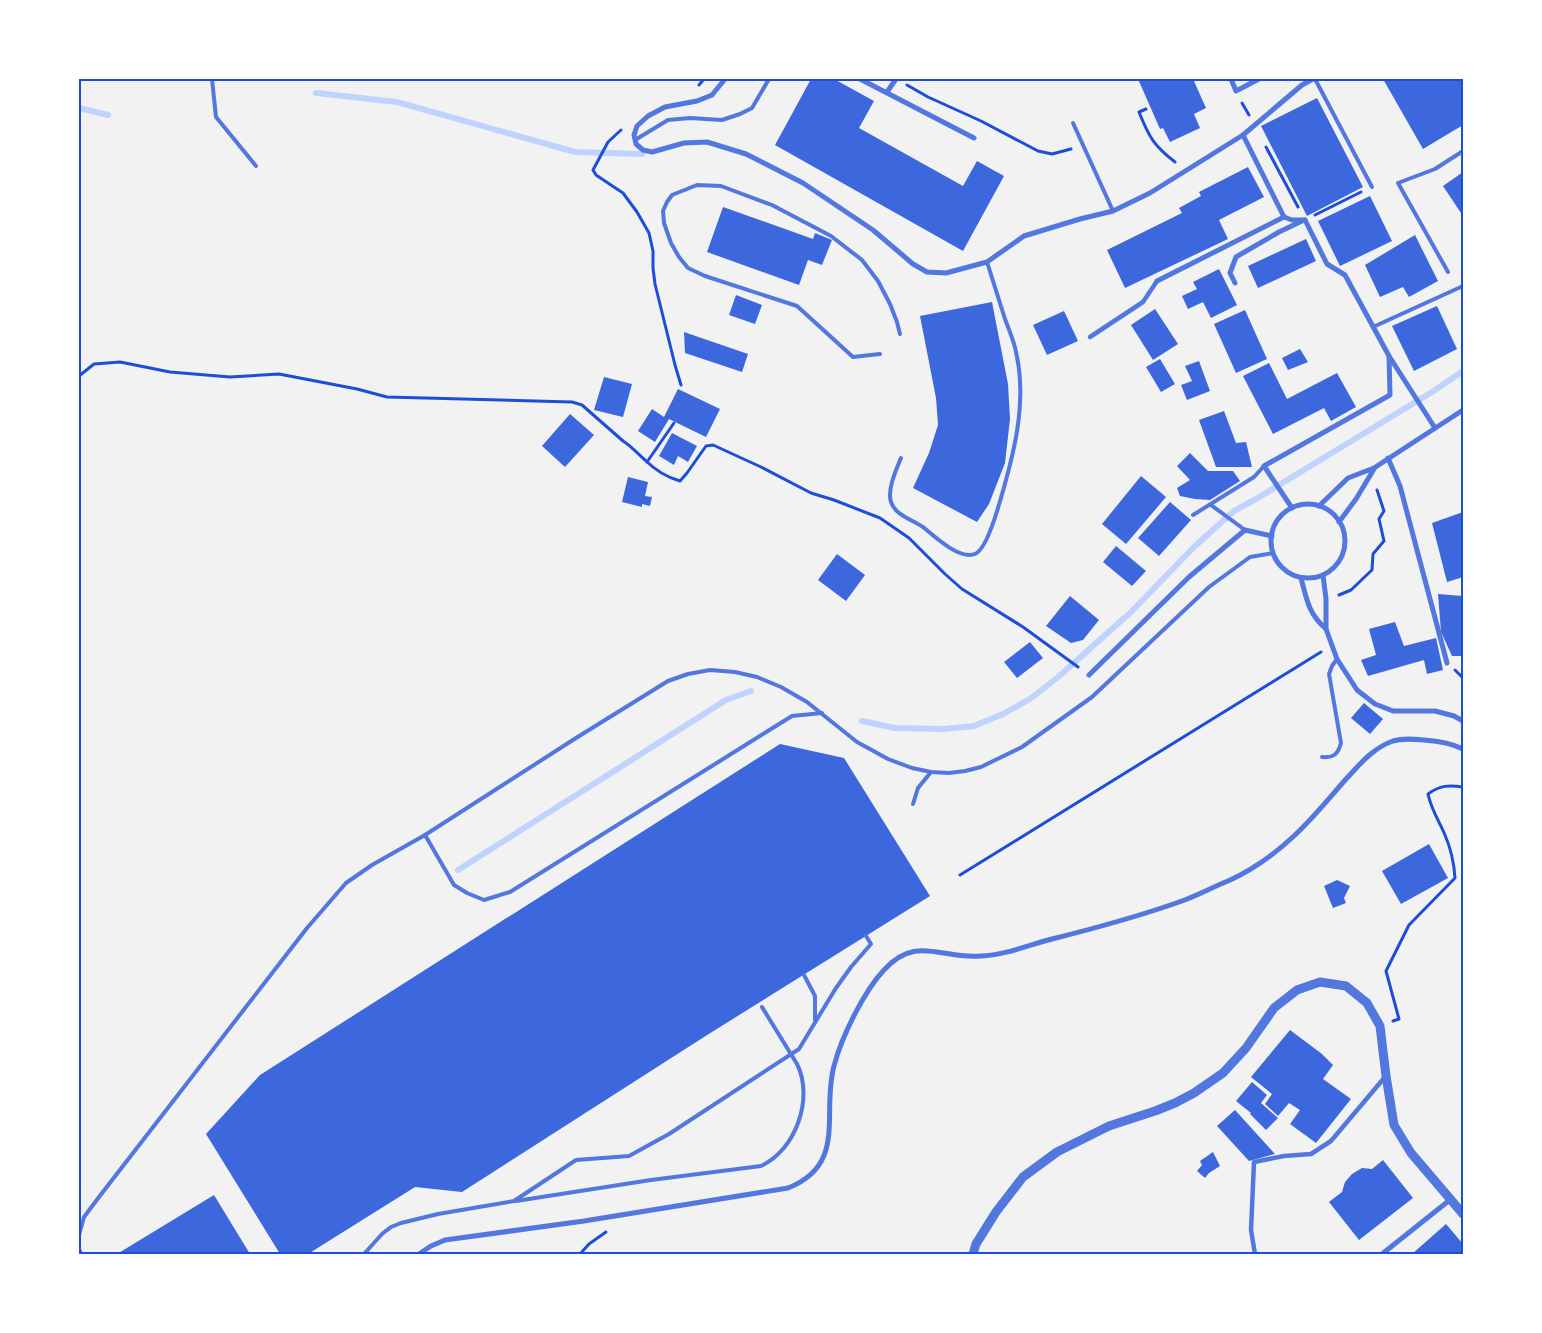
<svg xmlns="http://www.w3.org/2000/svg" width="1542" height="1333" font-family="'Noto Serif',serif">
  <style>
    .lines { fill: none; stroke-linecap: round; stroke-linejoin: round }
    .stream { stroke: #bfd3fe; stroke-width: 6 }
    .building { fill: #3d67dc }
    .path { stroke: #1d4ed8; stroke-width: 3 }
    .service { stroke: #5277de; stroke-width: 4 }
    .pedestrian { stroke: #5277de; stroke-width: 4.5 }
    .minor { stroke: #5277de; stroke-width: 5 }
    .tertiary { stroke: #5277de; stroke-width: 9 }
    .neatline { fill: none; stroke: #1d4ed8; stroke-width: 2 }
  </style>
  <rect width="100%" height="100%" fill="#f2f2f2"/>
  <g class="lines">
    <g class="stream">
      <polyline points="316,93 397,102 575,152 642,154"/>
      <polyline points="79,108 108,115"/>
      <polyline points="862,721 895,728 944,729 974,726 1003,714 1030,699 1057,678 1131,612 1194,547 1234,511 1256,499 1432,392 1463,371"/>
      <polyline points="458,870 726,700 751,691"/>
    </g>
  </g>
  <g class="building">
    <polygon points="811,79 834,79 874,101 859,128 963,186 977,161 1004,176 963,251 775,145"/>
    <polygon points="1138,79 1193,79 1206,108 1194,114 1200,128 1170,142 1163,128 1160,129"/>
    <polygon points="1383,79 1463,79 1463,125 1423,149"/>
    <polygon points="1317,98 1363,187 1307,216 1261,126"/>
    <polygon points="1248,167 1264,197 1219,220 1228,239 1125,288 1107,250 1182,213 1179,208 1201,196 1199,192"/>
    <polygon points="1463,172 1463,216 1443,186"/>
    <polygon points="1370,196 1392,241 1340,266 1318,221"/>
    <polygon points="723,207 813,239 815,233 832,240 822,265 808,260 799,285 707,252"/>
    <polygon points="1415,235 1438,281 1409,297 1403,287 1380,297 1365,265"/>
    <polygon points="1306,239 1316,261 1258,288 1248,266"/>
    <polygon points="1219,269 1237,305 1211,318 1203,302 1188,309 1182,296 1197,289 1193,282"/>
    <polygon points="736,295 762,305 755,324 729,315"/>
    <polygon points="992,302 1008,384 1010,419 1005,463 989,504 977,522 913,488 929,453 938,425 936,398 920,316"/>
    <polygon points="1437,306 1457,349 1414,371 1392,326"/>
    <polygon points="1155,309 1178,344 1153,360 1131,325"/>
    <polygon points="1245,310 1267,359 1236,373 1214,324"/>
    <polygon points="1064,311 1078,341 1047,355 1033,325"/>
    <polygon points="684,332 748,354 742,372 685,353"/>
    <polygon points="1300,349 1308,362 1288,370 1282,358"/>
    <polygon points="1160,359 1175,384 1161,392 1146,367"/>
    <polygon points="1199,361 1210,391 1187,400 1181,385 1192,381 1185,366"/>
    <polygon points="1269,363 1287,399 1337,373 1356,407 1331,421 1324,408 1273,434 1243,376"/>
    <polygon points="604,377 632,384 623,417 594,410"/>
    <polygon points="678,389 720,409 706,437 669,419 655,442 638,431 652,409 664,417"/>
    <polygon points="1224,411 1236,443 1246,442 1252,467 1216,467 1199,420"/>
    <polygon points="570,414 594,435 565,467 542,446"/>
    <polygon points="672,433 697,446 688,462 678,456 674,465 659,456"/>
    <polygon points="1190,453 1208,471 1233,471 1240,481 1210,500 1195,499 1180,496 1177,488 1190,480 1177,466"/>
    <polygon points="1141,476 1166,497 1126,544 1102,524"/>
    <polygon points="628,477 648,482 645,496 652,497 650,506 642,504 642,507 622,502"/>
    <polygon points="1170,502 1191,520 1159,556 1138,538"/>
    <polygon points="1463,512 1463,577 1447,582 1432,523"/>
    <polygon points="1116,546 1146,571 1132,586 1103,562"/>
    <polygon points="837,554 865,575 846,601 818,580"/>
    <polygon points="1438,594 1463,596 1463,656 1452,656 1441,632"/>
    <polygon points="1070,596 1099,620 1083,640 1071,643 1046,626"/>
    <polygon points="1395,622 1404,646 1436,638 1443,670 1427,674 1424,660 1368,676 1361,660 1376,655 1369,629"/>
    <polygon points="1030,642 1043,658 1017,678 1004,662"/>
    <polygon points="1364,703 1383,719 1370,734 1351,718"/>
    <polygon points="780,744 844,758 930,896 704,1037 462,1192 415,1187 308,1254 280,1254 206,1134 260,1075"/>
    <polygon points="1429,844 1448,878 1401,904 1382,871"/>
    <polygon points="1337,880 1350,886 1344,898 1346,903 1333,908 1324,886"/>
    <polygon points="1290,1030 1322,1054 1333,1065 1323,1079 1351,1099 1316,1143 1290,1124 1300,1110 1289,1103 1278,1116 1265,1104 1272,1094 1251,1077"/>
    <polygon points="1252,1082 1267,1095 1261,1103 1278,1118 1266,1130 1250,1114 1251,1113 1236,1101"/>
    <polygon points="1235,1110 1275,1154 1249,1161 1217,1126"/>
    <polygon points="1213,1152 1220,1166 1209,1173 1205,1178 1197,1171 1202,1165 1200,1161"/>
    <polygon points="1383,1160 1413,1198 1359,1240 1329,1202 1342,1192 1345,1182 1352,1174 1362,1168 1372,1169"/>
    <polygon points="214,1195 250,1254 117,1254"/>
    <polygon points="1446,1224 1463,1244 1463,1254 1412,1254"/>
  </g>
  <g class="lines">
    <g class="path">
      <polyline points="699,85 704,79"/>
      <polyline points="907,85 928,97 981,121 1038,151 1052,154 1071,149"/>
      <polyline points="1242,103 1249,115"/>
      <path d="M 1146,109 L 1139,112 C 1149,137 1154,146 1175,162"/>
      <polyline points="621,130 608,142 593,170 596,175 623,193 637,212 649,233 653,251 653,268 655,284 675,365 681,385"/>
      <polyline points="1266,147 1298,207"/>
      <polyline points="1315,215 1361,192"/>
      <path d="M 79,376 L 94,364 L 120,362 L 170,372 L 230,377 L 279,374 L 357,389 L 387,397 L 572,402 L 582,405 L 623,441 C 631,446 637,453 645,460 C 655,470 666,477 680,481 L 687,473 L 706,446 L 713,445 L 761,467 L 811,493 L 834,500 L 880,518 L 909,538 L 945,574 L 962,589 L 1023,627 L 1078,667"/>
      <polyline points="647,462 674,423"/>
      <polyline points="1339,595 1351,590 1372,570 1373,554 1384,541 1379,519 1384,511 1377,490"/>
      <polyline points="1455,670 1463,678"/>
      <polyline points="960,875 1321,652"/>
      <path d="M 1393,1021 L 1399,1019 L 1386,971 L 1409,925 L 1455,878 C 1454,862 1451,849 1445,835 C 1439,821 1431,809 1428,794 C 1440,785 1449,785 1463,787"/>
      <polyline points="580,1254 589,1244 606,1232"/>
    </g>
    <g class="service">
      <polyline points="212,79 216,117 256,166"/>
      <polyline points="1315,79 1372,187"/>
      <polyline points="1073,123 1113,211"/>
      <polyline points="635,140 668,120 690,118 722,120 740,114 752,108 769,79"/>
      <polyline points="1448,272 1398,183 1435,169 1463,151"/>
      <polyline points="1373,327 1463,286"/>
      <polyline points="880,354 853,357 797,306 705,276 688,268 679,257 671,243 664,223 663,211 667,202 672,195 697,185 721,186 772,205 831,236 862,260 878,281 890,304 897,322 900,334"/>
      <path d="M 901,458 C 896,470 887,490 891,502 C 895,515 913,520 923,527 C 934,536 959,560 975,554 C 985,550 995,518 998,508 C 1013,458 1028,403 1016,352 C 1014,341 1009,330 1005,319 C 999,300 993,281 987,262"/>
      <polyline points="1211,505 1245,530"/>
      <polyline points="1193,515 1254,477 1264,466"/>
      <path d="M 1322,757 C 1334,758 1338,754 1341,743 L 1329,674 L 1332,666 L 1337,659"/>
      <polyline points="913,804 918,788 931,772"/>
      <polyline points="425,835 454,885 467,893 484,900 510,892 792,716 822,713"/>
      <polyline points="804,975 815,996 815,1020"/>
      <path d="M 516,1201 L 651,1180 L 761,1166 C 796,1150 814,1098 797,1064 L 762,1007"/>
      <polyline points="79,1235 84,1217 99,1197 307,928 346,883 372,865 425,835 576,738 668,681 688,674 710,670 735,672 757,677 781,687 807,702 857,742 888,759 912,768 931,772 949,773 965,771 981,767 1022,747 1092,697 1209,587 1250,557 1273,553"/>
      <polyline points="79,1249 81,1254"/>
      <polyline points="364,1254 382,1234 391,1227 401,1223 438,1214 514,1201 576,1160 629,1156 669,1134 799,1049 836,988 851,967 871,944 866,936"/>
    </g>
    <g class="pedestrian">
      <polyline points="1090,337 1143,302 1157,281"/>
      <polyline points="1255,1254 1251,1230 1254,1162 1284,1156 1311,1154 1331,1141 1385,1077"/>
    </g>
    <g class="minor">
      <polyline points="725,79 712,95 697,101 665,107 648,116 637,126 634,135 636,144 643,150 652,152 684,143 707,142 746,154 803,183 873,230 913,264 927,272 946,273 987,262 1024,236 1080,219 1113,211 1150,193 1243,135 1302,85 1313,79"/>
      <polyline points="860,79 974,138"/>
      <polyline points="1231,79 1236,91 1259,79"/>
      <polyline points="887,92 896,79"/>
      <polyline points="1243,135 1284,217"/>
      <polyline points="1305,220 1327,264 1345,275 1389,356 1435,428"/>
      <polyline points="1157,281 1284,217 1292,220 1305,220"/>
      <polyline points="1235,283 1230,273 1236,257 1279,232 1302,221"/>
      <polyline points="1388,458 1400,486 1447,663"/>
      <circle cx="1308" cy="541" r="37"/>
      <polyline points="1319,506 1348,478 1374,468 1463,410"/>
      <polyline points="1292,508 1264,466 1390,395 1389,356"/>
      <polyline points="1339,522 1356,499 1374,469"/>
      <polyline points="1323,575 1326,599 1326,629 1337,659 1357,690 1375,704 1393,711 1435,711 1454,716 1463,721"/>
      <path d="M 1301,578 C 1307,600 1308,613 1326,629"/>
      <polyline points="1089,675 1189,577 1245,530 1272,536"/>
      <path d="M 419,1254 L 431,1246 L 445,1240 L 584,1221 L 788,1188 C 848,1164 821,1113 834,1066 C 841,1038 864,991 884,970 C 917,934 942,960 981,956 C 1005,955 1029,945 1052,939 C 1096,928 1140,916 1182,901 C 1198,895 1213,887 1228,881 C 1252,870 1276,853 1295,835 C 1314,817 1330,797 1347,778 C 1360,764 1373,748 1393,741 C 1403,738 1413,739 1424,740 C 1437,741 1451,743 1463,749"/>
      <polyline points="1382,1254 1451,1199"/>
    </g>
    <polyline class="tertiary" points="973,1254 976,1244 996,1212 1023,1177 1057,1152 1109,1126 1155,1111 1175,1103 1194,1093 1223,1073 1246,1048 1274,1008 1297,990 1320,982 1346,986 1367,1003 1380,1026 1386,1076 1394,1125 1411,1153 1463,1214"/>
  </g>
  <rect width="1542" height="1333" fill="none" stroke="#ffffff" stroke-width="160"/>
  <rect x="80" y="80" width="1382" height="1173" class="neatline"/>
</svg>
